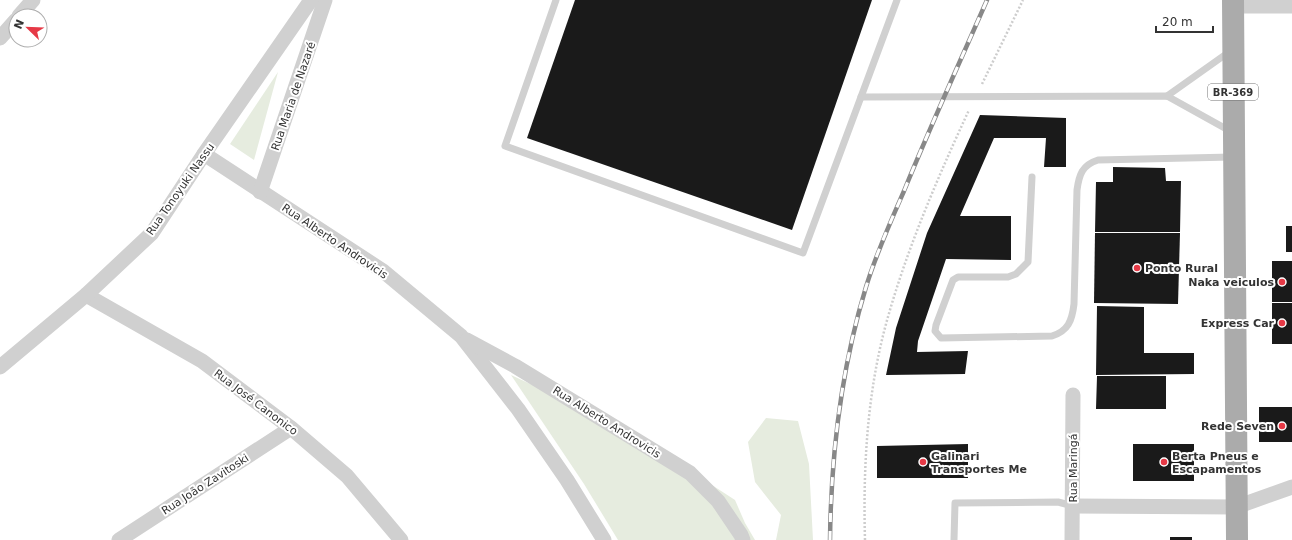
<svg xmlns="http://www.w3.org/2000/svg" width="1292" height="540" font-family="'DejaVu Sans',sans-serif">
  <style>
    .green { fill: #e6ecdf }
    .building { fill: #1a1a1a }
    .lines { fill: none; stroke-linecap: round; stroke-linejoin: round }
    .path { stroke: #cdcdcd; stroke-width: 2.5; stroke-dasharray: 2 2; stroke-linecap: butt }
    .service { stroke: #d0d0d0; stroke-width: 7 }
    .minor { stroke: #d0d0d0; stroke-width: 15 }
    .primary { stroke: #ababab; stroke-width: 22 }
    .rail-casing { stroke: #888; stroke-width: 4.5 }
    .rail { stroke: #fff; stroke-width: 3; stroke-dasharray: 9; stroke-linecap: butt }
    .poi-dot { fill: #e63946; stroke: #fff; stroke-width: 1.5 }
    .labels { text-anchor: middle; stroke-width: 4; stroke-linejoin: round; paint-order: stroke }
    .shield { fill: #fff; stroke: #707070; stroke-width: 1 }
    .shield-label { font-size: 10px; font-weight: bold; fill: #333 }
    .street-label { font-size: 11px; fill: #333; stroke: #fff }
    .poi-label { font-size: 11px; font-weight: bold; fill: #333; stroke: #fff; text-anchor: start }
  </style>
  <rect width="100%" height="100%" fill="#fff"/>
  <g class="green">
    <polygon points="278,72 254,160 230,144"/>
    <polygon points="511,375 621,426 735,500 745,523 755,540 618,540 584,484"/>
    <polygon points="766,418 798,421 809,464 813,540 776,540 781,515 755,482 748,442"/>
  </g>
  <g class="building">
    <polygon points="575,0 872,0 792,230 527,138"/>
    <polygon points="980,115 1066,118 1066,167 1044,167 1046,138 994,138 960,216 1011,216 1011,260 946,259 918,341 917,352 968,351 965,374 886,375 896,328 927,233"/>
    <polygon points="1113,167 1165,168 1166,181 1181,181 1180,232 1095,232 1096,182 1113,182"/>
    <rect x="1286" y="226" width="6" height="26"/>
    <polygon points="1095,233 1180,233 1178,304 1094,303"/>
    <rect x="1272" y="261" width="20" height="41"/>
    <rect x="1272" y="303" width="20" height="41"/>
    <polygon points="1097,306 1144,307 1144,353 1194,353 1194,374 1096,375"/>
    <polygon points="1097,376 1166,376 1166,409 1096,409"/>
    <rect x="1259" y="407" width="33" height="35"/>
    <polygon points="968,444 968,478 877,478 877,446"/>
    <rect x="1133" y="444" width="61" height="37"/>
    <rect x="1170" y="537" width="22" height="3"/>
  </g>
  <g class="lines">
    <g class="path">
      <polyline points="982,84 1023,0"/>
      <path d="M 865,540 C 863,468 867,394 886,324 C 906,251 937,179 969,110"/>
    </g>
    <g class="service">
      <polyline points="556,0 505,146 803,253 897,0"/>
      <polyline points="1167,96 1229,52"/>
      <polyline points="861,97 1167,96 1230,131"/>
      <path d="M 1032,177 L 1028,262 L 1016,274 L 1008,277 L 958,277 L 953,280 L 936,325 L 935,331 L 941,338 L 1052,336 C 1068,331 1072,321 1074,304 L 1077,190 C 1079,175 1082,165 1098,160 L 1232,157"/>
      <polyline points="954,540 955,503 1058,502 1073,506"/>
    </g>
    <g class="minor">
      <polyline points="1233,6 1292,6"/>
      <polyline points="19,16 33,0"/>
      <polyline points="0,38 16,20"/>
      <polyline points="204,154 383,271 461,336 518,409 567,480 604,540"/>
      <polyline points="260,192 325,0"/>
      <polyline points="86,295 202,361 291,428 347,476 401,540"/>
      <polyline points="467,340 515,366 690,473 718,501 741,535 743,540"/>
      <polyline points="0,367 86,295 152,233 204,154 311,0"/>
      <polyline points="1073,506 1236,507 1292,487"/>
      <polyline points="119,540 291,428"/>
      <polyline points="1072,540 1073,395"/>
    </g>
    <polyline class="primary" points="1233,0 1237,540"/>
    <g class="rail-casing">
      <path id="rail" d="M 830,540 C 831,454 841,369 866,287 C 876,254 890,223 904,191 C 930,127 959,64 987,0"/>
    </g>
    <use href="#rail" class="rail"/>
  </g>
  <g class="poi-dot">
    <circle cx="1137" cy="268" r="4"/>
    <circle cx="1282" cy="282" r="4"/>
    <circle cx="1282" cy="323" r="4"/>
    <circle cx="1282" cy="426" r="4"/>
    <circle cx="923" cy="462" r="4"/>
    <circle cx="1164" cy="462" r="4"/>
  </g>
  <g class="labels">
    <rect class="shield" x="1208" y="84" width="50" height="16" rx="3"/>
    <g class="shield-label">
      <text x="1233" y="96">BR-369</text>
    </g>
    <g class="street-label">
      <text transform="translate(293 96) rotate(-71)" y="4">Rua Maria de Nazaré</text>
      <text transform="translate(180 189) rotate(-55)" y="4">Rua Tonoyuki Nassu</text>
      <text transform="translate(335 241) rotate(34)" y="4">Rua Alberto Androvicis</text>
      <text transform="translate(256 402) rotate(37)" y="4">Rua José Canonico</text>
      <text transform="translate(607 422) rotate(32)" y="4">Rua Alberto Androvicis</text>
      <text transform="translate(1073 468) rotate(-90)" y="4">Rua Maringá</text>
      <text transform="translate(205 484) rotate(-33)" y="4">Rua João Zavitoski</text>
    </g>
    <g class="poi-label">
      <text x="1145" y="272">Ponto Rural</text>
      <text x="1274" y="286" text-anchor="end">Naka veiculos</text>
      <text x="1274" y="327" text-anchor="end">Express Car</text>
      <text x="1274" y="430" text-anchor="end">Rede Seven</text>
      <text x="931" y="460">Galinari<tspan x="931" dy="13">Transportes Me</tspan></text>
      <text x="1172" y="460">Berta Pneus e<tspan x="1172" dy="13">Escapamentos</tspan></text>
    </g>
  </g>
  <g transform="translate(28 28) rotate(293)"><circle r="19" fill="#ffffff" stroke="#adadad"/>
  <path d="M0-3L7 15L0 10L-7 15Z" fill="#e63946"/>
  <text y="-6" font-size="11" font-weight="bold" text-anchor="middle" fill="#333333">N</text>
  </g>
  <path d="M1156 26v6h57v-6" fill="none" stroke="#333333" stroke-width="2"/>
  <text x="1162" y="26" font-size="12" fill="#333333" stroke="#ffffff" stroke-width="3" paint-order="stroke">20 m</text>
</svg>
